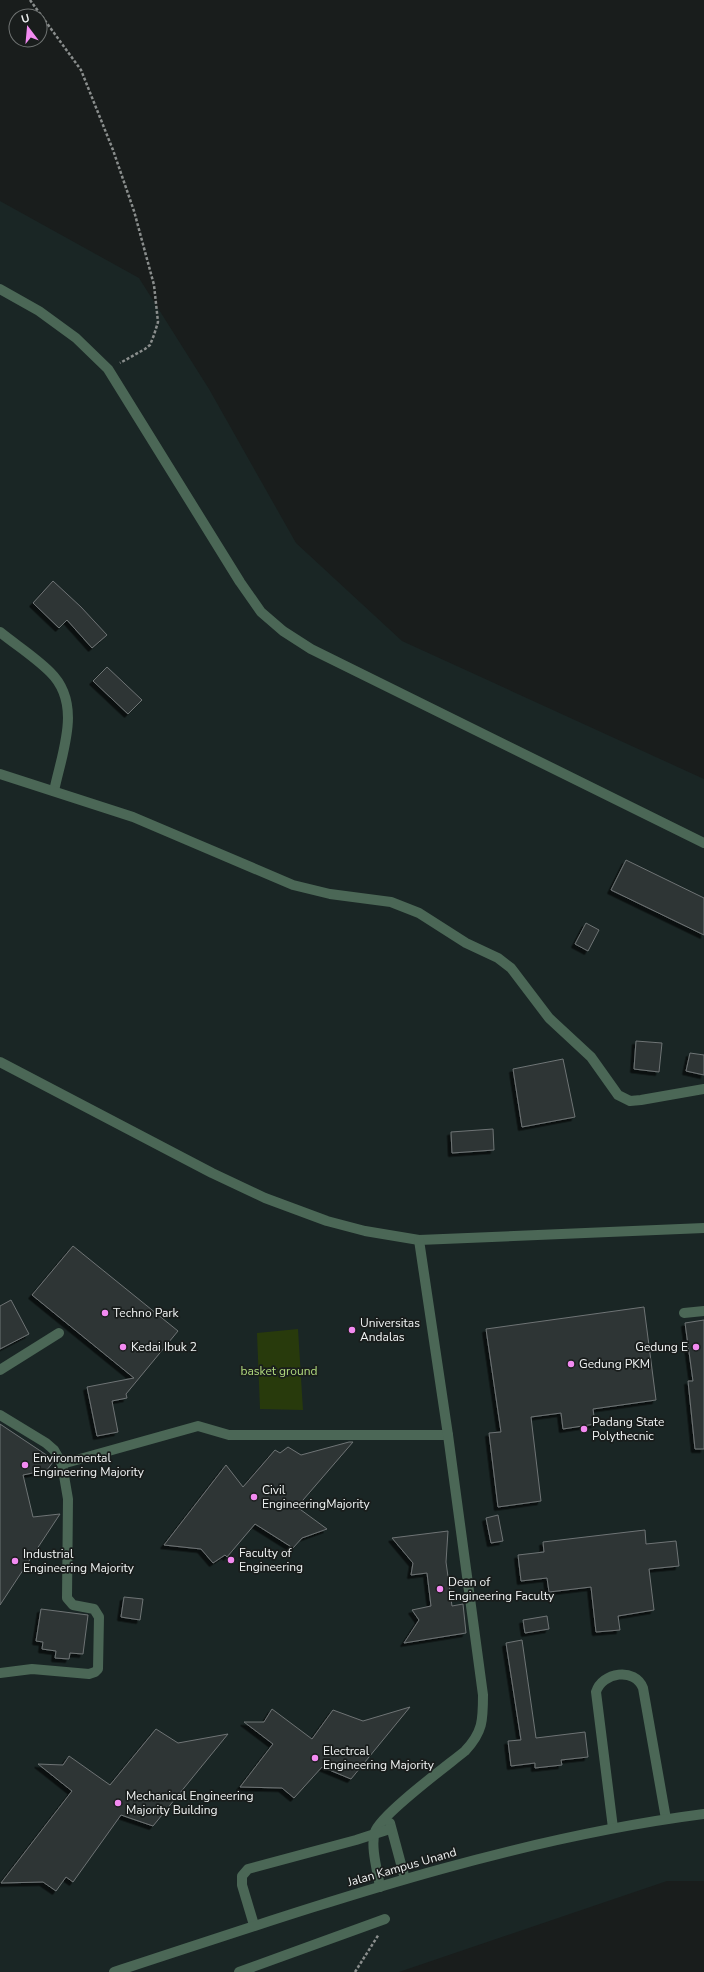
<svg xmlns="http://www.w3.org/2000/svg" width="704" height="1972" font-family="'Nunito Sans',sans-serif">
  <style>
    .built { fill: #1a2625 }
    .green { fill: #283a0c }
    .building { fill: #2f3435; stroke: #6e7475; filter: url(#shadow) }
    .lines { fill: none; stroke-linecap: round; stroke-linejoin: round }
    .path { stroke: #8a8e8d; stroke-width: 2.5; stroke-dasharray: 3 2; stroke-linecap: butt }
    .minor { stroke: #4b6756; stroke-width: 10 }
    .poi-dot { fill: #f38af1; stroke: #191d1c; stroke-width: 1.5 }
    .labels { text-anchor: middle; stroke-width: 3.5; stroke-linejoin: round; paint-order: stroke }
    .poi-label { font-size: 12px; fill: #f0f3f3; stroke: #191d1c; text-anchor: start }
    .park-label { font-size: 12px; fill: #b1da7e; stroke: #191d1c }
    .street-label { font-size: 12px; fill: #f0f3f3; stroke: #191d1c }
  </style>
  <defs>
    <filter id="shadow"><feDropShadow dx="-3.5" dy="3.5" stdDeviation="0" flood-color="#0009"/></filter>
  </defs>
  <rect width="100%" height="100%" fill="#191d1c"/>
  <polygon class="built" points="0,201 139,278 209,389 296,543 402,641 704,779 704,1881 667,1881 399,1972 0,1972"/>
  <polygon class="green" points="298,1329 303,1410 260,1409 257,1333"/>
  <g class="building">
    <polygon points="53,581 81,607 107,635 92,648 67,620 59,628 33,603"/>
    <polygon points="107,667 142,700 128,714 93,681"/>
    <polygon points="626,860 704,898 704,935 611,890"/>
    <polygon points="586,923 599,930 588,951 575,944"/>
    <polygon points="636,1041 662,1043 659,1072 634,1069"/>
    <polygon points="690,1053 704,1055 704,1075 686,1071"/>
    <polygon points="563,1059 575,1117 522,1127 513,1069"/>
    <polygon points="493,1129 494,1150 452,1153 451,1132"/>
    <polygon points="73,1246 178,1331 126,1394 127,1398 112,1401 118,1432 97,1436 87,1387 134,1378 32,1295"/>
    <polygon points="11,1300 29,1334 0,1349 0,1306"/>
    <polygon points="644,1307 656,1400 593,1409 595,1424 563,1429 561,1413 531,1417 541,1501 498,1507 489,1433 501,1432 486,1329"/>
    <polygon points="704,1320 704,1449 695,1449 688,1381 693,1381 685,1323"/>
    <polygon points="0,1424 51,1458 53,1462 47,1470 23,1475 33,1517 60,1514 0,1605"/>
    <polygon points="349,1442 353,1442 297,1507 327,1529 302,1538 293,1548 255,1524 227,1557 225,1555 213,1563 201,1549 164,1545 226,1465 243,1487 275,1450 280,1453 288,1447 301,1455"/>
    <polygon points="498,1515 503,1541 491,1543 486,1518"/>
    <polygon points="645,1530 646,1544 676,1541 679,1566 649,1569 654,1610 618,1616 620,1630 596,1632 591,1587 549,1592 547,1578 521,1581 518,1555 544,1552 543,1542"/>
    <polygon points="448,1531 446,1562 452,1606 463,1604 466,1633 404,1643 419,1620 412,1610 431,1606 427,1573 411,1575 413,1563 392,1538"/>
    <polygon points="124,1597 143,1599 140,1620 121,1617"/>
    <polygon points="41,1609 88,1615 83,1654 70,1653 69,1659 55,1658 56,1651 42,1649 43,1642 36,1641"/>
    <polygon points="547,1616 549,1629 525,1633 523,1620"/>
    <polygon points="522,1640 536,1738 585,1732 588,1757 561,1760 562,1765 535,1768 535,1763 511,1766 508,1741 521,1740 506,1643"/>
    <polygon points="410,1707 351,1779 322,1767 294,1798 282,1788 240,1787 273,1744 244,1722 264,1722 272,1709 312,1739 333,1710 363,1721"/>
    <polygon points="156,1729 178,1743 228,1734 153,1826 121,1815 73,1882 66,1877 56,1891 43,1882 1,1883 72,1791 38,1764 63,1765 69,1756 110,1785"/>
  </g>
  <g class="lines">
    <g class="path">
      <polyline points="30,0 81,70 113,150 134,211 154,285 158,322 154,335 150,345 145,349 120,363"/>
      <polyline points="355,1972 379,1934"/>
    </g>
    <g class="minor">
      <polyline points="0,289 39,311 76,338 108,369 240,582 261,612 283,631 311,649 704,843"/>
      <path d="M 0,632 C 16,645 35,657 50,672 C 83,704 62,752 54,791"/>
      <polyline points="0,774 133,817 293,885 330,894 391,902 419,913 466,943 498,958 511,968 549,1018 591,1057 618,1095 630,1101 641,1100 704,1089"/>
      <polyline points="0,1062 212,1173 265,1198 327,1221 365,1231 419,1240 704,1228"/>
      <polyline points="684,1313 704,1311"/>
      <polyline points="0,1370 59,1333"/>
      <polyline points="0,1415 46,1443 54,1450 62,1464 68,1499 67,1598 73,1605 94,1609 99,1617 98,1669 95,1672 89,1674 32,1669 0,1673"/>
      <polyline points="62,1464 198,1426 229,1435 448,1435"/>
      <polyline points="390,1823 405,1879"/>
      <path d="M 613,1828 L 596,1692 C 602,1672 635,1667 643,1688 L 666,1819"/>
      <path d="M 380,1887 C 378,1873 370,1846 375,1832 C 380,1815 448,1765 465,1751 C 483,1732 483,1720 483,1695 L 448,1435 L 419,1240"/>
      <polyline points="254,1925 242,1885 242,1876 248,1869 356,1840 390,1829"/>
      <path d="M 114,1972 C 308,1909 501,1840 704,1814"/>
      <polyline points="239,1972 385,1919"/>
    </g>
  </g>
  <g class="poi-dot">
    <circle cx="105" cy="1313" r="4"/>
    <circle cx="352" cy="1330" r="4"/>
    <circle cx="123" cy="1347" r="4"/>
    <circle cx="696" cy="1347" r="4"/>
    <circle cx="571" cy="1364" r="4"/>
    <circle cx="584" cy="1429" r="4"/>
    <circle cx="25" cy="1465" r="4"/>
    <circle cx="254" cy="1497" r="4"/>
    <circle cx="231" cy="1560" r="4"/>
    <circle cx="15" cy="1561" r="4"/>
    <circle cx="440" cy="1589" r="4"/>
    <circle cx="315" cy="1758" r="4"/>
    <circle cx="118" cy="1803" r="4"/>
  </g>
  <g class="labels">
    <g class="poi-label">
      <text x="113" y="1317">Techno Park</text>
      <text x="360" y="1327">Universitas<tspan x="360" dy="14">Andalas</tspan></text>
      <text x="131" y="1351">Kedai Ibuk 2</text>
      <text x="688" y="1351" text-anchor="end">Gedung E</text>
      <text x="579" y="1368">Gedung PKM</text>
      <text x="592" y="1426">Padang State<tspan x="592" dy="14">Polythecnic</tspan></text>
      <text x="33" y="1462">Environmental<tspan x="33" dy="14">Engineering Majority</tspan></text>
      <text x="262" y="1494">Civil<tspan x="262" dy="14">EngineeringMajority</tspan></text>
      <text x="239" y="1557">Faculty of<tspan x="239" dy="14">Engineering</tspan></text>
      <text x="23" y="1558">Industrial<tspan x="23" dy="14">Engineering Majority</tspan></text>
      <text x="448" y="1586">Dean of<tspan x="448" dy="14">Engineering Faculty</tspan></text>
      <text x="323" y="1755">Electrcal<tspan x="323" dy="14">Engineering Majority</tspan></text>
      <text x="126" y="1800">Mechanical Engineering<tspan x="126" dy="14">Majority Building</tspan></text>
    </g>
    <g class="park-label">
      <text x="279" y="1375">basket ground</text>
    </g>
    <g class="street-label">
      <text transform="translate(402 1867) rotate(-16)" y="4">Jalan Kampus Unand</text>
    </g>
  </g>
  <g transform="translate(28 28) rotate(344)"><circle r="19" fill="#191d1c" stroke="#6f7372"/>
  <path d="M0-3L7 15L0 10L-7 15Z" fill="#f38af1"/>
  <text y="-6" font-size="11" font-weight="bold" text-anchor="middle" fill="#f0f3f3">U</text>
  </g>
</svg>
